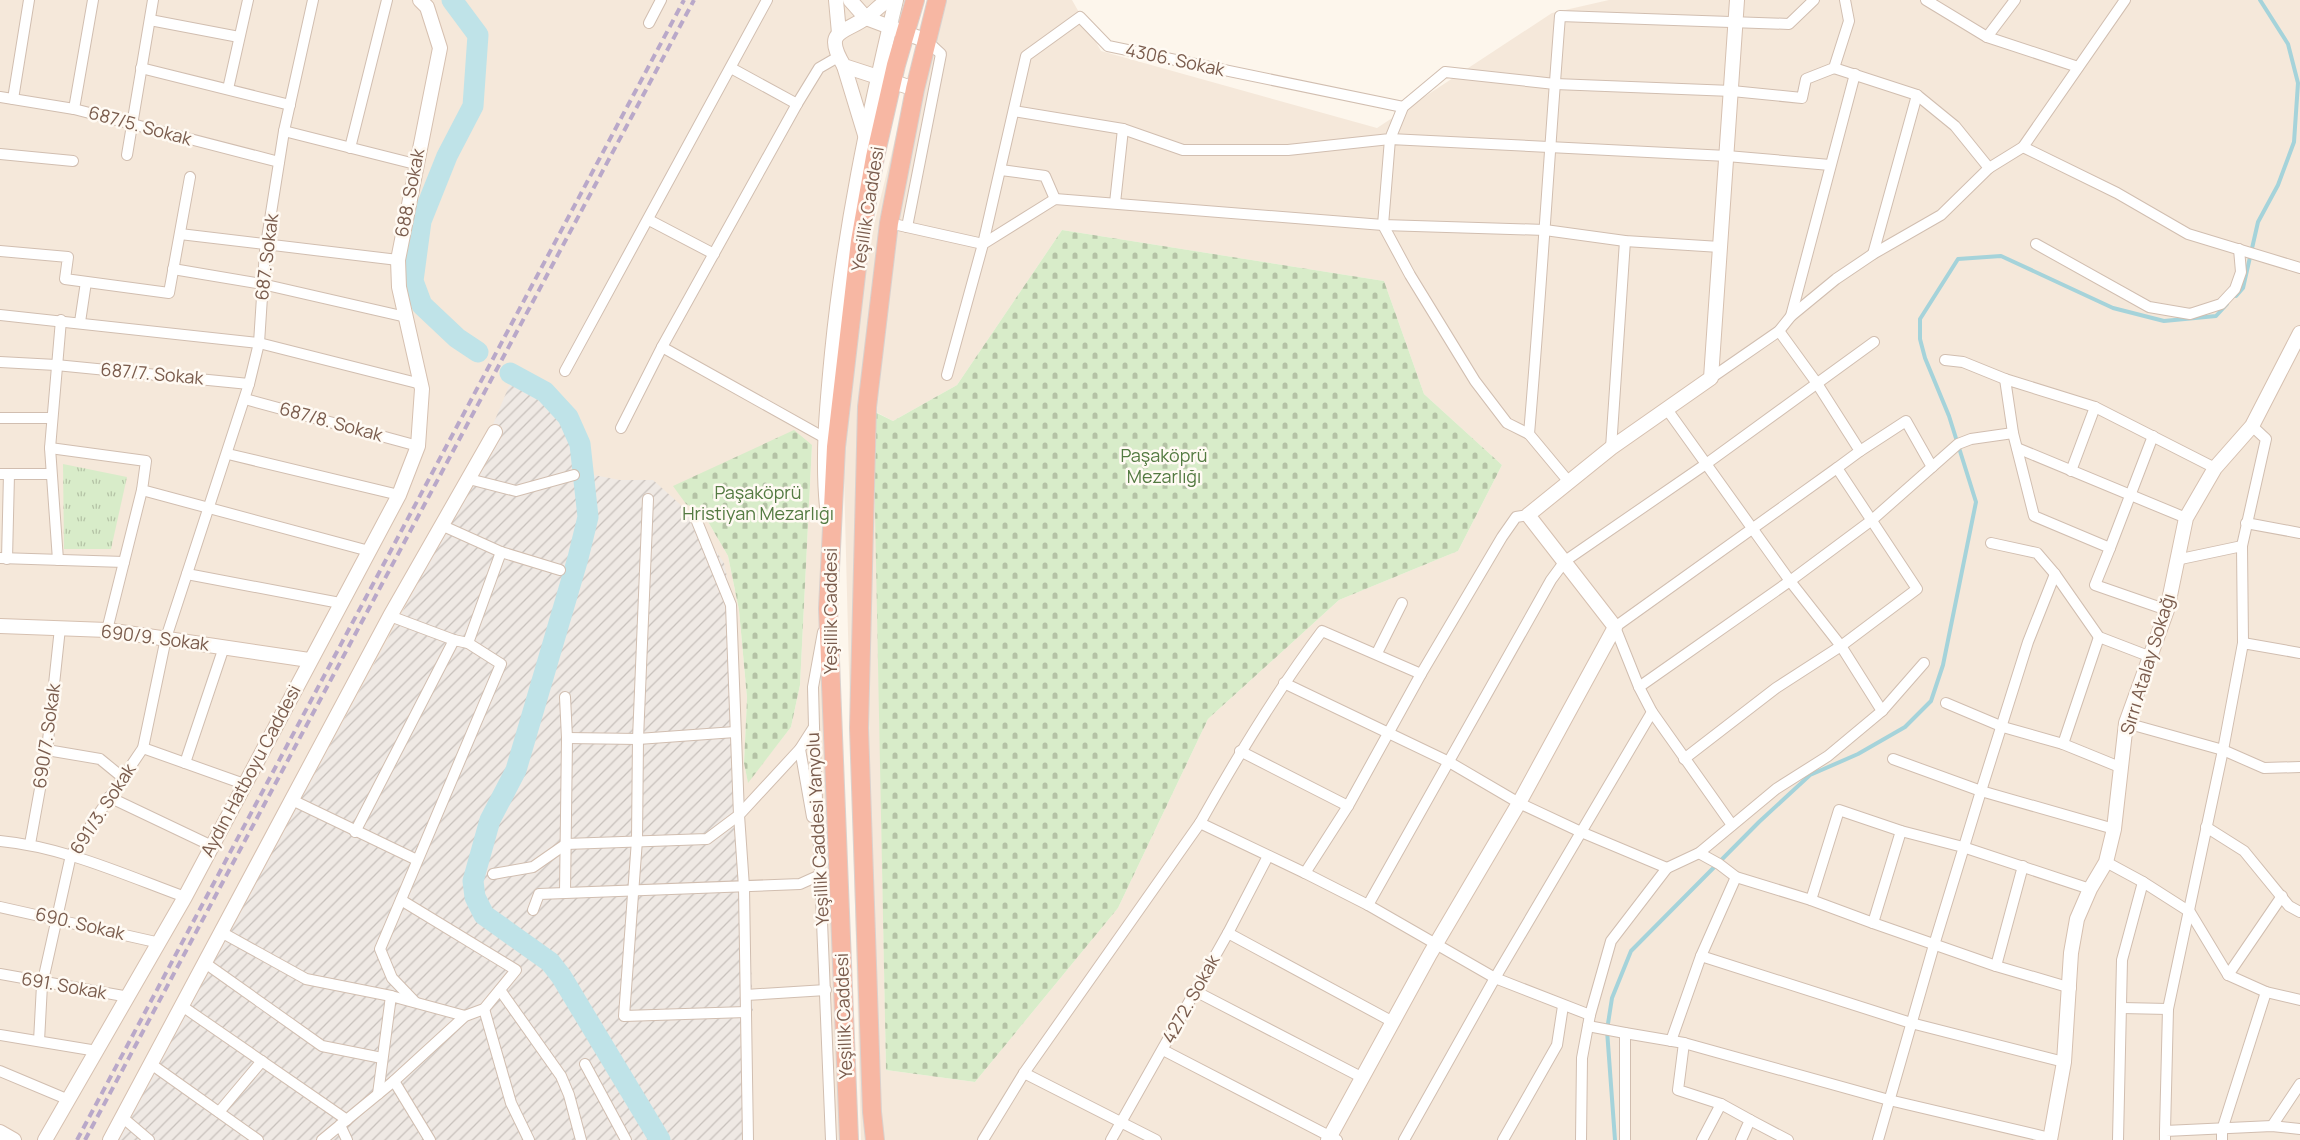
<svg xmlns="http://www.w3.org/2000/svg" width="2300" height="1140" font-family="Manrope,sans-serif">
  <style>
    .residential { fill: #f5e8da; fill-rule: evenodd }
    .industrial { fill: url(#industrial-furrows) }
    .cemetery { fill: url(#cemetery-stones) }
    .park { fill: url(#park-tufts) }
    .lines { fill: none; stroke-linecap: round; stroke-linejoin: round }
    .stream { stroke: #a5d3da; stroke-width: 4 }
    .river { stroke: #bfe3e8; stroke-width: 21 }
    .street-casing { stroke: #d1beb0; stroke-width: 12 }
    .secondary-casing { stroke: #d6c0b0; stroke-width: 16 }
    .highway-casing { stroke: #dad1cd; stroke-width: 20 }
    .street { stroke: #fff; stroke-width: 10 }
    .secondary { stroke: #fff; stroke-width: 14 }
    .highway { stroke: #f7b7a3; stroke-width: 18 }
    .rail { stroke: #b9a8c9; stroke-width: 4; stroke-dasharray: 8 5; stroke-linecap: butt }
    .labels { text-anchor: middle; stroke-width: 5; stroke-linejoin: round; paint-order: stroke }
    .street-label { font-size: 18px; fill: #7a5c4d; stroke: #fffaf3 }
    .park-label { font-size: 18px; fill: #537a41; stroke: #fffaf3 }
  </style>
  <defs>
    <pattern id="industrial-furrows" width="10" height="10" patternUnits="userSpaceOnUse" patternTransform="scale(1.25)"><rect width="10" height="10" fill="#efe9e4"/><path d="M-1 1l2-2M0 10L10 0M9 11l2-2" fill="none" stroke="#c7c0bb"/></pattern>
    <pattern id="cemetery-stones" width="16" height="16" patternUnits="userSpaceOnUse" patternTransform="scale(1.25)"><rect width="16" height="16" fill="#d8ecc9"/><path d="M2 7V4a2 2 0 0 1 4 0v3zM10 15v-3a2 2 0 0 1 4 0v3z" fill="#b4c2a5"/></pattern>
    <pattern id="park-tufts" width="24" height="20" patternUnits="userSpaceOnUse" patternTransform="scale(1.25)"><rect width="24" height="20" fill="#d8ecc9"/><path d="M3 7l-1-3M5 7V3M7 7l1-3M15 17l-1-3M17 17v-4M19 17l1-3" fill="none" stroke="#b4c2a5"/></pattern>
  </defs>
  <rect width="100%" height="100%" fill="#fdf6ec"/>
  <g class="residential">
    <path d="M 0,0 L 907,0 L 827,450 L 849,1140 L 0,1140 ZM 812,445 L 800,685 L 791,727 L 748,782 L 744,763 L 747,698 L 739,610 L 728,556 L 703,513 Z"/>
    <path d="M 929,0 L 1072,0 L 1101,51 L 1377,128 L 1552,13 L 1609,0 L 2300,0 L 2300,1140 L 861,1140 L 841,360 ZM 1062,230 L 1384,281 L 1424,394 L 1502,465 L 1458,551 L 1339,600 L 1208,719 L 1118,908 L 975,1082 L 886,1070 L 874,411 L 893,421 L 957,385 Z"/>
  </g>
  <polygon class="industrial" points="517,384 549,408 570,432 578,472 620,480 653,480 692,515 724,563 730,591 739,702 753,1010 740,1028 744,1140 116,1140 458,509 509,386"/>
  <g class="cemetery">
    <polygon points="1062,230 1384,281 1424,394 1502,465 1458,551 1339,600 1208,719 1118,908 975,1082 886,1070 873,411 893,421 957,385"/>
    <polygon points="794,430 812,445 800,685 791,727 748,783 744,763 747,698 739,610 728,556 703,513 686,504 673,486"/>
  </g>
  <polygon class="park" points="63,464 127,477 111,549 64,549"/>
  <g class="lines">
    <g class="stream">
      <polyline points="2236,296 2243,288 2258,222 2278,185 2294,142 2298,83 2288,44 2260,0"/>
      <polyline points="1615,1140 1607,1030 1612,998 1631,951 1759,822 1810,775 1858,754 1905,727 1931,701 1943,665 1976,502 1949,416 1925,358 1920,339 1920,319 1958,259 2001,256 2113,308 2164,321 2216,316 2227,304"/>
    </g>
    <g class="river">
      <polyline points="452,0 478,35 473,106 447,156 421,221 413,281 422,305 457,338 478,352"/>
      <polyline points="510,373 545,392 568,417 580,444 588,517 578,558 516,770 490,820 473,881 475,897 484,915 550,962 561,976 660,1140"/>
    </g>
    <g class="street-casing">
      <g id="street">
        <polyline points="1926,0 1987,37 2078,67"/>
        <polyline points="150,20 239,37"/>
        <polyline points="649,23 661,0"/>
        <polyline points="1987,37 2015,0"/>
        <polyline points="141,68 290,105"/>
        <polyline points="731,68 797,104"/>
        <polyline points="1834,68 1917,95 1955,126 1989,168"/>
        <polyline points="228,89 248,0"/>
        <polyline points="0,97 74,109 279,162"/>
        <polyline points="13,99 29,0"/>
        <polyline points="74,109 93,0"/>
        <polyline points="1014,111 1123,129 1183,150 1288,150 1390,139 1403,107 1445,72 1555,84 1732,91 1802,98 1806,79 1834,68 1849,21 1845,0"/>
        <polyline points="284,131 415,164"/>
        <polyline points="2023,147 2117,193 2188,234 2300,268"/>
        <polyline points="350,148 387,0"/>
        <polyline points="0,154 73,161"/>
        <polyline points="127,155 153,0"/>
        <polyline points="1001,170 1045,176 1055,199"/>
        <polyline points="1115,203 1123,129"/>
        <polyline points="649,220 714,254"/>
        <polyline points="889,223 983,244 1026,56 1080,17 1108,46 1403,107"/>
        <polyline points="907,227 941,54 927,41"/>
        <polyline points="180,234 398,260"/>
        <polyline points="2036,244 2149,307 2190,314 2221,304 2235,289 2241,272 2239,249"/>
        <polyline points="0,251 68,257 65,279 169,293 190,177"/>
        <polyline points="1873,254 1917,95"/>
        <polyline points="173,269 262,284 406,317"/>
        <polyline points="0,315 259,343 421,384"/>
        <polyline points="1791,316 1855,74"/>
        <polyline points="80,322 86,282"/>
        <polyline points="662,347 825,438"/>
        <polyline points="1945,360 1963,362 2005,379"/>
        <polyline points="0,362 56,365 249,384"/>
        <polyline points="565,371 767,0"/>
        <polyline points="947,375 983,244 1055,199 1383,225 1545,230 1625,241 1720,247"/>
        <polyline points="1711,378 1779,331 1791,316 1836,279 1873,254 1941,215 1989,168 2023,147 2125,0"/>
        <polyline points="245,399 418,446"/>
        <polyline points="0,418 52,418"/>
        <polyline points="621,428 662,347 797,104 819,68 838,57"/>
        <polyline points="1529,434 1507,423 1475,381 1410,275 1383,225 1390,139 1727,156 1830,165"/>
        <polyline points="50,448 146,461 142,490 369,551"/>
        <polyline points="1611,448 1625,241"/>
        <polyline points="2017,448 2186,518"/>
        <polyline points="228,454 399,495"/>
        <polyline points="1932,467 1958,444 1971,439 2013,433"/>
        <polyline points="2071,471 2095,407"/>
        <polyline points="0,474 51,474"/>
        <polyline points="469,479 516,491 574,475"/>
        <path d="M 1569,482 L 1529,434 C 1541,295 1549,155 1560,16 L 1789,24 L 1814,0"/>
        <polyline points="648,499 638,739 637,840 624,1016 746,1012"/>
        <polyline points="2246,523 2300,533"/>
        <polyline points="441,525 501,552 560,570"/>
        <polyline points="1991,543 2037,553 2055,574"/>
        <polyline points="2110,548 2153,436"/>
        <polyline points="0,558 124,562"/>
        <polyline points="7,559 9,474"/>
        <polyline points="58,560 50,448 61,320"/>
        <polyline points="2176,560 2242,546"/>
        <polyline points="187,574 340,603"/>
        <polyline points="2167,610 2095,585 2110,548 2034,516 2013,433 2005,379 2095,407 2215,468"/>
        <polyline points="390,616 454,640 468,643 501,664 380,949 392,978 415,1002"/>
        <polyline points="107,630 142,490"/>
        <polyline points="823,632 813,687 814,727 831,1140"/>
        <polyline points="468,643 501,552"/>
        <polyline points="2243,643 2242,546 2266,439 2252,426"/>
        <polyline points="1377,653 1402,603"/>
        <polyline points="1284,683 1449,762 1519,803 1581,832 1667,868"/>
        <polyline points="1639,687 1790,581 1872,520 1932,467 1906,421 1860,451"/>
        <polyline points="1946,703 2003,727 2063,744 2099,637"/>
        <polyline points="1882,711 1924,663"/>
        <polyline points="2126,723 2223,750 2264,768 2300,767"/>
        <polyline points="567,738 638,739 735,732"/>
        <polyline points="2063,744 2122,768"/>
        <polyline points="143,748 244,784"/>
        <polyline points="800,749 812,817"/>
        <polyline points="47,750 100,759 122,777"/>
        <polyline points="1240,751 1348,806"/>
        <polyline points="1684,759 1776,688 1841,646 1917,589 1837,468 1860,451 1816,382 1779,331"/>
        <polyline points="1893,759 1981,791 2114,829"/>
        <polyline points="185,763 224,647"/>
        <polyline points="109,797 212,846"/>
        <polyline points="292,800 417,860"/>
        <path d="M 1200,823 C 1237,757 1276,692 1322,631 L 1421,674"/>
        <polyline points="1732,825 1652,712 1639,687 1615,627 1837,468"/>
        <polyline points="2206,827 2244,851 2289,906 2300,912"/>
        <polyline points="355,832 454,640"/>
        <path d="M 0,841 C 64,847 125,875 185,897"/>
        <polyline points="30,844 47,750 60,628"/>
        <polyline points="1699,853 1719,864 1736,877 1811,900 1839,810 1901,831 1963,847 2090,889"/>
        <polyline points="2106,862 2143,882 2190,912 2228,975 2266,992 2300,1000"/>
        <polyline points="1305,873 1368,905 1551,580 1565,561 1706,464 1874,342"/>
        <polyline points="493,874 533,867 566,844 707,839 739,815 731,605 696,519"/>
        <polyline points="1736,877 1701,956 1911,1023 2064,1062"/>
        <polyline points="565,892 567,738 565,697"/>
        <polyline points="1811,900 1873,923 1901,831"/>
        <polyline points="1368,905 1495,978 1590,1015"/>
        <polyline points="0,907 160,943"/>
        <polyline points="533,910 539,894 800,884 820,875"/>
        <polyline points="1873,923 1996,966 2071,988"/>
        <polyline points="221,932 306,979 391,996 465,1016"/>
        <polyline points="1228,933 1393,1022"/>
        <polyline points="205,963 322,1046 382,1058"/>
        <polyline points="1996,966 2023,866"/>
        <polyline points="0,974 129,997"/>
        <polyline points="2228,975 2282,896"/>
        <polyline points="500,990 561,1076 569,1095 581,1140"/>
        <polyline points="1195,991 1363,1078"/>
        <polyline points="746,995 826,990"/>
        <polyline points="182,1006 347,1120"/>
        <polyline points="2122,1008 2168,1009"/>
        <polyline points="484,1009 511,1103 529,1140"/>
        <polyline points="1588,1026 1625,1033"/>
        <polyline points="0,1035 97,1051"/>
        <polyline points="39,1041 42,985 71,855 143,748 166,638 249,384 259,343 265,251 284,131 313,0"/>
        <polyline points="1671,1041 1701,956"/>
        <polyline points="1684,1043 1678,1090 1721,1104 1750,1120 1741,1140"/>
        <polyline points="1163,1050 1337,1140"/>
        <polyline points="151,1064 258,1140"/>
        <polyline points="585,1064 626,1140"/>
        <polyline points="0,1071 69,1100"/>
        <polyline points="394,1081 430,1140"/>
        <polyline points="378,1094 391,996"/>
        <polyline points="219,1112 262,1061"/>
        <polyline points="122,1117 149,1140"/>
        <polyline points="1750,1120 1788,1140"/>
        <polyline points="340,1125 347,1140"/>
        <polyline points="2272,1126 2300,1084"/>
        <polyline points="2165,1131 2168,1009 2223,750 2243,643 2300,653"/>
        <polyline points="322,1140 394,1081 465,1016 484,1009 516,970 401,900"/>
        <polyline points="748,1140 744,887 739,815 800,749 814,727"/>
        <polyline points="983,1140 1024,1073"/>
        <polyline points="1111,1140 1228,933 1268,856"/>
        <polyline points="1156,1140 1024,1073 1200,823 1305,873 1348,806 1421,674 1502,537 1516,517 1528,515"/>
        <polyline points="1404,1140 1495,978 1652,712"/>
        <polyline points="1503,1140 1557,1045 1563,1006"/>
        <polyline points="1581,1140 1582,1058 1590,1015 1611,941 1667,868 1699,853 1776,789 1828,756 1882,711 1841,646 1790,581 1666,408"/>
        <polyline points="1625,1140 1625,1033 1684,1043 1889,1100 2050,1138"/>
        <polyline points="1702,1140 1721,1104"/>
        <polyline points="1878,1140 1934,945 1981,791 2028,642 2055,574 2099,637 2151,657"/>
        <polyline points="2118,1140 2122,960 2143,882"/>
        <polyline points="2165,1140 2165,1131 2272,1126 2300,1129"/>
        <polyline points="2222,1140 2222,1130 2266,992"/>
      </g>
    </g>
    <g class="secondary-casing">
      <g id="secondary">
        <polyline points="836,0 839,33"/>
        <polyline points="850,0 866,18 927,41"/>
        <path d="M 889,0 C 880,4 875,12 867,17 C 844,34 822,29 844,66 L 915,89"/>
        <polyline points="844,66 865,135"/>
        <path d="M 827,507 C 822,456 827,405 832,353 C 844,232 868,117 896,0"/>
        <polyline points="0,626 107,630 309,660"/>
        <polyline points="0,1132 14,1140"/>
        <polyline points="45,1140 185,897 399,495 418,446 422,389 399,287 398,260 440,48 427,7 420,0"/>
        <polyline points="110,1140 390,616 495,432"/>
        <polyline points="1328,1140 1430,954 1519,803 1615,627 1528,515 1611,448 1711,378 1737,0"/>
        <polyline points="2050,1140 2064,1062 2071,953 2077,919 2090,889 2106,862 2114,829 2126,723 2167,610 2186,518 2215,468 2252,426 2300,333"/>
      </g>
    </g>
    <g class="highway-casing">
      <g id="highway">
        <polyline points="849,1140 828,609 836,447 860,241 875,157 896,65 915,0"/>
        <polyline points="875,1140 872,1112 859,728 867,407 889,223 915,89 937,0"/>
      </g>
    </g>
    <use href="#street" class="street"/>
    <use href="#secondary" class="secondary"/>
    <use href="#highway" class="highway"/>
    <g class="rail">
      <polyline points="77,1140 684,0"/>
      <polyline points="85,1140 694,0"/>
    </g>
  </g>
  <g class="labels">
    <g class="street-label">
      <text transform="translate(1175 60) rotate(12)" y="6">4306. Sokak</text>
      <text transform="translate(140 126) rotate(15)" y="6">687/5. Sokak</text>
      <text transform="translate(410 193) rotate(-79)" y="6">688. Sokak</text>
      <text transform="translate(868 209) rotate(-81)" y="6">Yeşillik Caddesi</text>
      <text transform="translate(267 257) rotate(-83)" y="6">687. Sokak</text>
      <text transform="translate(152 374) rotate(5)" y="6">687/7. Sokak</text>
      <text transform="translate(331 422) rotate(15)" y="6">687/8. Sokak</text>
      <text transform="translate(831 611) rotate(-90)" y="6">Yeşillik Caddesi</text>
      <text transform="translate(155 638) rotate(7)" y="6">690/9. Sokak</text>
      <text transform="translate(2148 664) rotate(-73)" y="6">Sırrı Atalay Sokağı</text>
      <text transform="translate(47 736) rotate(-82)" y="6">690/7. Sokak</text>
      <text transform="translate(251 771) rotate(-62)" y="6">Aydın Hatboyu Caddesi</text>
      <text transform="translate(103 809) rotate(-57)" y="6">691/3. Sokak</text>
      <text transform="translate(818 829) rotate(-93)" y="6">Yeşillik Caddesi Yanyolu</text>
      <text transform="translate(80 924) rotate(13)" y="6">690. Sokak</text>
      <text transform="translate(64 986) rotate(10)" y="6">691. Sokak</text>
      <text transform="translate(1191 999) rotate(-61)" y="6">4272. Sokak</text>
      <text transform="translate(844 1016) rotate(-92)" y="6">Yeşillik Caddesi</text>
    </g>
    <g class="park-label">
      <text x="1164" y="462">Paşaköprü<tspan x="1164" dy="21">Mezarlığı</tspan></text>
      <text x="758" y="499">Paşaköprü<tspan x="758" dy="21">Hristiyan Mezarlığı</tspan></text>
    </g>
  </g>
</svg>
